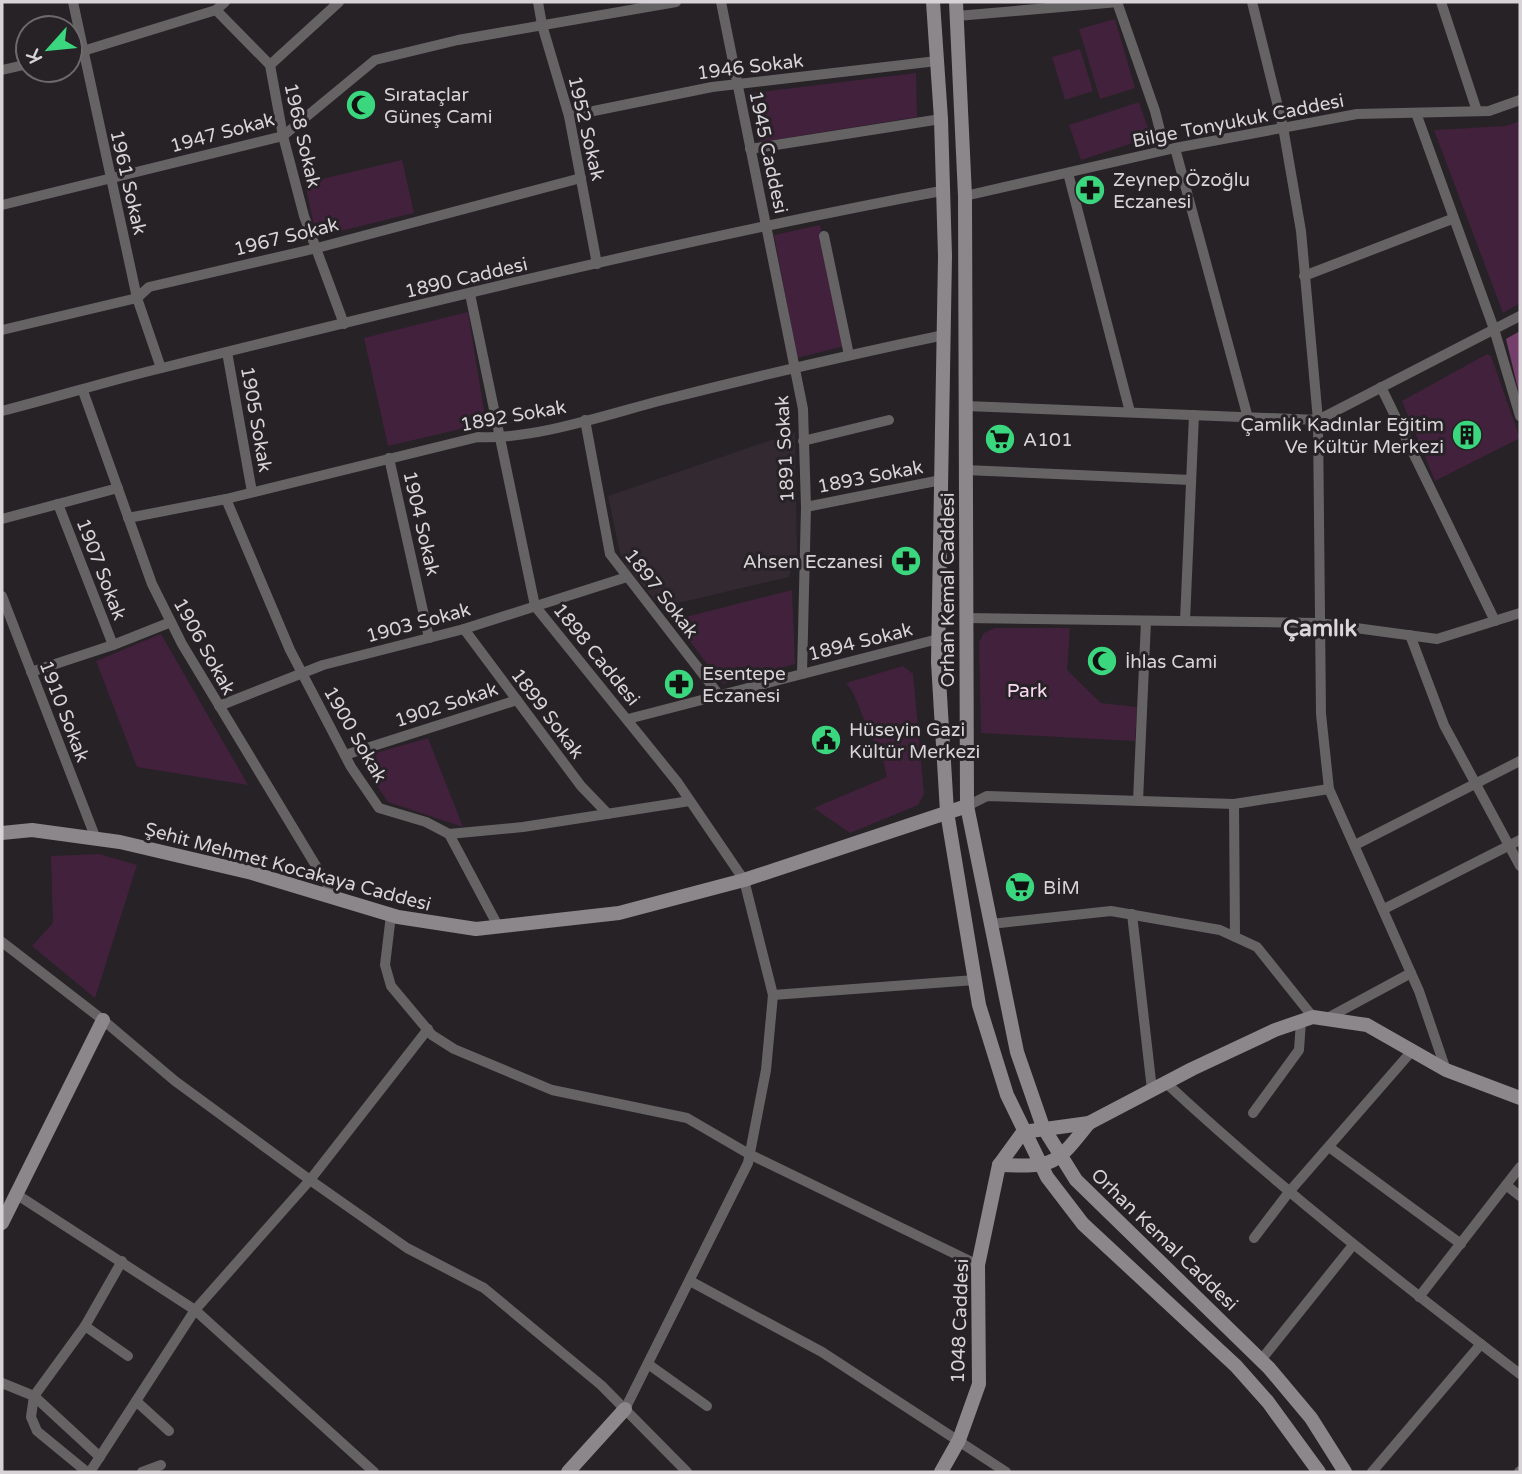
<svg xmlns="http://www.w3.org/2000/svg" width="1522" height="1474" font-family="'Varela Round',sans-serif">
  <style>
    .built { fill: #332931 }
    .green { fill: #41213c }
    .forest { fill: #74406b }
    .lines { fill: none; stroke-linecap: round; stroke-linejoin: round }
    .street { stroke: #666365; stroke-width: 10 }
    .secondary { stroke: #8b878a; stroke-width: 14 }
    .labels { text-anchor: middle; stroke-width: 6; stroke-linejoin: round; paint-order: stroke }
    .street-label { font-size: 19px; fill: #d7d3d6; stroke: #272226 }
    .poi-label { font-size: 19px; fill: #d7d3d6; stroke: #272226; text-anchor: start }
    .park-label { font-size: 19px; fill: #f9d8f2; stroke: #272226 }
    .quarter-label { font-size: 23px; font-weight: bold; fill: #ddd6db; stroke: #272226 }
  </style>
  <rect width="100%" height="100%" fill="#272226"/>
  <polygon class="built" points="795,432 797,554 789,577 661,607 626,566 620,553 608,496"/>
  <g class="green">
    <polygon points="1115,19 1135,88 1100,99 1079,29"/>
    <polygon points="1080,49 1093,91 1065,100 1052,57"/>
    <polygon points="916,73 917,117 760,142 752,93"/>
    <polygon points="1139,102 1151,137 1081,160 1069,125"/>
    <polygon points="1520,121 1520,303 1503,313 1434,130 1506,126"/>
    <polygon points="402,160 414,213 328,234 314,226 305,183"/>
    <polygon points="820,225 845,346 797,358 774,235"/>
    <polygon points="468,312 486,423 388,446 364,338"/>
    <polygon points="1487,354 1491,356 1520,438 1435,481 1402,401"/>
    <polygon points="792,590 795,664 722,684 674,620"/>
    <polygon points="995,628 1070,628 1067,670 1101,703 1137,707 1135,741 981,733 979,642 984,633"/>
    <polygon points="161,634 248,785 137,767 96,661"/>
    <path d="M 903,666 L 913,674 L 924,794 L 918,805 L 850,833 L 814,808 L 887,777 L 880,747 C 864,735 862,701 846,683 Z"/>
    <polygon points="428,738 463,827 388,802 358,758"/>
    <polygon points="99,854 137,865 95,998 32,946 53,923 51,856"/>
  </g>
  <polygon class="forest" points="1520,331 1520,397 1506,339"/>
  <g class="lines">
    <g class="street">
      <polyline points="73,2 137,298 161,368"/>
      <polyline points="538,2 542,25 569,116 597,264"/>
      <polyline points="721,2 803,409 806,507 802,674"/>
      <polyline points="1117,2 1155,111 1165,150"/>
      <polyline points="1252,2 1283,127 1301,231 1318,420 1321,714 1329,789 1419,991 1446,1070"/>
      <polyline points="1441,2 1477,111"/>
      <polyline points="216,10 270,65 283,136 304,216 344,324"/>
      <polyline points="957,16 1118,2"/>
      <polyline points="70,55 216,10 225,2"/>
      <polyline points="270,65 339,2"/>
      <polyline points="2,70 28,64"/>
      <polyline points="1416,113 1494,329 1520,416"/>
      <polyline points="569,116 712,87 937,61"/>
      <polyline points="1175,148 1248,418"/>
      <polyline points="750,149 941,119"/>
      <polyline points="1068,173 1130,412"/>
      <polyline points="965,196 1175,148 1357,114 1489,111 1520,100"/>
      <polyline points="2,205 283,136 375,60 458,40 676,2"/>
      <polyline points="824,236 849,355"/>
      <polyline points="1304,276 1452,219"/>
      <polyline points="470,294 535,606 678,783 744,880 773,995 766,1070 748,1163 625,1409"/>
      <polyline points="2,330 137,298 149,287 317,248 581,178"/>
      <polyline points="227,352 252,492"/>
      <polyline points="1381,387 1495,621"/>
      <polyline points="83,391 152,584 182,644 336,899"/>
      <polyline points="965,406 1318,420 1520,316"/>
      <path d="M 2,411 C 57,397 111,380 166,367 C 423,303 681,240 941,191"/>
      <polyline points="585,420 610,554 719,695"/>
      <polyline points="803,441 889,420"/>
      <polyline points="389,458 429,638"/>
      <polyline points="965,470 1191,480"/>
      <polyline points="226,499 290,650 351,767 379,808 426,822 449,834 523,827 690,801"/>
      <polyline points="58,504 113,645"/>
      <polyline points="806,507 941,480"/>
      <path d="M 128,518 L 226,499 L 478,437 C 532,440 606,415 659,401 C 754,377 848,355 944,335"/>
      <polyline points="2,519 118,488"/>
      <polyline points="2,596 96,839"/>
      <polyline points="966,618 1319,623 1437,639 1520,613"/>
      <polyline points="1185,621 1194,415"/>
      <polyline points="464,629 581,786 608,814"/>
      <polyline points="1410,635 1444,725 1520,866"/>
      <polyline points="31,672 113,645 171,622"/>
      <polyline points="219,706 323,665 464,629 627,577"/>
      <polyline points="628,719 938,639"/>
      <polyline points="345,755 517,700"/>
      <polyline points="1138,801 1146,621"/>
      <polyline points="1234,804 1235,937"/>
      <polyline points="967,806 987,796 1234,804 1329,789"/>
      <polyline points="449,834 498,926"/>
      <polyline points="1355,845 1520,761"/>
      <polyline points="1384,909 1520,840"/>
      <polyline points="1132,914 1152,1090"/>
      <polyline points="391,915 385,965 391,986 432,1035 454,1049 552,1090 687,1118 749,1154 978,1265"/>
      <polyline points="991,924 1111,911 1220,930 1257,947 1313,1017"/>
      <polyline points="2,942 103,1020 175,1081 310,1180 407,1248 484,1288 601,1385 687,1472"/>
      <polyline points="773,995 975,980"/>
      <polyline points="1324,1020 1411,973"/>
      <path d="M 1165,1082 C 1278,1187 1398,1281 1520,1374"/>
      <polyline points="1253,1113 1299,1050 1301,1021"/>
      <polyline points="1329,1147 1461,1244"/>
      <polyline points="1506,1185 1520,1196"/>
      <polyline points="16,1194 195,1310 374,1472"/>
      <polyline points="1254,1238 1289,1192 1411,1052"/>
      <polyline points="690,1281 822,1352 1006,1472"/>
      <polyline points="1419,1297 1520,1167"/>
      <polyline points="85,1326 128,1356"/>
      <polyline points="1261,1360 1353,1245"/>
      <polyline points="648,1364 707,1406"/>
      <polyline points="2,1383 34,1396 100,1457"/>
      <polyline points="136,1401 169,1431"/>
      <polyline points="87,1472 37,1431 31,1417 34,1396 85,1326 122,1261"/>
      <polyline points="90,1472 195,1310 310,1180 428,1029"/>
      <polyline points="142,1472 161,1465"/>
      <polyline points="1372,1472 1481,1344"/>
      <polyline points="1519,1472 1520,1471"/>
    </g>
    <g class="secondary">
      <polyline points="933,2 941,119 945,256 938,662 947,812 979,1005 1007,1095 1047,1177 1083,1224 1236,1366 1268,1402 1319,1472"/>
      <polyline points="956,2 965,196 967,806 1017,1052 1043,1127 1076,1180 1269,1368 1311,1418 1345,1472"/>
      <polyline points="2,833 32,830 120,842 252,873 398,917 476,929 619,913 744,880 967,806"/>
      <path d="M 999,1165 C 1054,1167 1055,1166 1089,1123"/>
      <polyline points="2,1223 103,1020"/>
      <polyline points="568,1472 625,1409"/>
      <polyline points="941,1472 959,1440 979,1384 978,1265 999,1165 1023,1132 1089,1123 1192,1069 1275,1030 1313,1017 1367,1025 1446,1070 1520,1098"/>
    </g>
  </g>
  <defs>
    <g id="mosque-disc" transform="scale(1.575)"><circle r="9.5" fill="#3bd77f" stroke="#272226"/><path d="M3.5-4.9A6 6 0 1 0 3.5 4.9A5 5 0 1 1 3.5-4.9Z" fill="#111"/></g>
    <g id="pharmacy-disc" transform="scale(1.575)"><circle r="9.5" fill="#3bd77f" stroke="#272226"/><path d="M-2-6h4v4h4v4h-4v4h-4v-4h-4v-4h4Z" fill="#111"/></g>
    <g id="building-disc" transform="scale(1.575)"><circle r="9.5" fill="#3bd77f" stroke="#272226"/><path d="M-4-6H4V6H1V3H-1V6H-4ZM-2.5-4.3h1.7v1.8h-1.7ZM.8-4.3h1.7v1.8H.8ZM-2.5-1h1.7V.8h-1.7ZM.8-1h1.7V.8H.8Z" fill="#111"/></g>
    <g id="supermarket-disc" transform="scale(1.575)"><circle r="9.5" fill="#3bd77f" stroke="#272226"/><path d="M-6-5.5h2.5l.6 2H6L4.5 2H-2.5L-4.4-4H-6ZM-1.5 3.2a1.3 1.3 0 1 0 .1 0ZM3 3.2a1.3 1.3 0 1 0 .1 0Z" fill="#111"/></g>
    <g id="civic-disc" transform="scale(1.575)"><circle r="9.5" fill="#3bd77f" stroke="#272226"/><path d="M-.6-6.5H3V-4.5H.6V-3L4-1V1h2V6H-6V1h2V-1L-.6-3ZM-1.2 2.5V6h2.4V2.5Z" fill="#111"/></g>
  </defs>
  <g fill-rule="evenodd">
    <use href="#mosque-disc" x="361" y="105"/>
    <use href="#pharmacy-disc" x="1090" y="190"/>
    <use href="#building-disc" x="1467" y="435"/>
    <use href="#supermarket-disc" x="1000" y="439"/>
    <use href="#pharmacy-disc" x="906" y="561"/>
    <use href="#mosque-disc" x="1102" y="661"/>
    <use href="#pharmacy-disc" x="679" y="684"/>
    <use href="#civic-disc" x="826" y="740"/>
    <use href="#supermarket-disc" x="1020" y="887"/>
  </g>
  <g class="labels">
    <g class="street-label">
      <text transform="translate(750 66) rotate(-7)" y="7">1946 Sokak</text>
      <text transform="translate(1238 120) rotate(-11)" y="7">Bilge Tonyukuk Caddesi</text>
      <text transform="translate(587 128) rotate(77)" y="7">1952 Sokak</text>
      <text transform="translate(222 132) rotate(-15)" y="7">1947 Sokak</text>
      <text transform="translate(303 135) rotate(77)" y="7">1968 Sokak</text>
      <text transform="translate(769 152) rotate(78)" y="7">1945 Caddesi</text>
      <text transform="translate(129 182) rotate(77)" y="7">1961 Sokak</text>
      <text transform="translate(286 236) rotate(-14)" y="7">1967 Sokak</text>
      <text transform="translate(466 277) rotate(-13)" y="7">1890 Caddesi</text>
      <text transform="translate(513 415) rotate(-10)" y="7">1892 Sokak</text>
      <text transform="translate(257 419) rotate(80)" y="7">1905 Sokak</text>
      <text transform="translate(784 449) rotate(-93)" y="7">1891 Sokak</text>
      <text transform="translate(870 476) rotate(-11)" y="7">1893 Sokak</text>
      <text transform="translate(422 523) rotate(77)" y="7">1904 Sokak</text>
      <text transform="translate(102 569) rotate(69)" y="7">1907 Sokak</text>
      <text transform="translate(947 590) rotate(-90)" y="7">Orhan Kemal Caddesi</text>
      <text transform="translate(662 593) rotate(52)" y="7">1897 Sokak</text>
      <text transform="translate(418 622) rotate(-15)" y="7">1903 Sokak</text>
      <text transform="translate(860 641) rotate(-14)" y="7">1894 Sokak</text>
      <text transform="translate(205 646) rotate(61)" y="7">1906 Sokak</text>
      <text transform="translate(597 654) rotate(51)" y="7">1898 Caddesi</text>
      <text transform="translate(446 704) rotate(-18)" y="7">1902 Sokak</text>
      <text transform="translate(65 711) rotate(69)" y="7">1910 Sokak</text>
      <text transform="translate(548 713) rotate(53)" y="7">1899 Sokak</text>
      <text transform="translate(356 734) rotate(60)" y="7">1900 Sokak</text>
      <text transform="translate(288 866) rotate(15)" y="7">Şehit Mehmet Kocakaya Caddesi</text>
      <text transform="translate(1165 1239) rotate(44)" y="7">Orhan Kemal Caddesi</text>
      <text transform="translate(959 1321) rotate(-88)" y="7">1048 Caddesi</text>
    </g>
    <g class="poi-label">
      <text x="384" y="101">Sırataçlar<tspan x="384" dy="22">Güneş Cami</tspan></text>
      <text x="1113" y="186">Zeynep Özoğlu<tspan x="1113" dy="22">Eczanesi</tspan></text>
      <text x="1444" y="431" text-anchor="end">Çamlık Kadınlar Eğitim<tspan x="1444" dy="22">Ve Kültür Merkezi</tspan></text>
      <text x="1023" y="446">A101</text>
      <text x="883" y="568" text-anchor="end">Ahsen Eczanesi</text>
      <text x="1125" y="668">İhlas Cami</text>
      <text x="702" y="680">Esentepe<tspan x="702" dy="22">Eczanesi</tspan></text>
      <text x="849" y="736">Hüseyin Gazi<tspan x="849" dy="22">Kültür Merkezi</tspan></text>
      <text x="1043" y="894">BİM</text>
    </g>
    <g class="park-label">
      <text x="1027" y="697">Park</text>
    </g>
    <g class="quarter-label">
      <text x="1320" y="636">Çamlık</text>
    </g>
  </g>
  <rect width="1522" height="1474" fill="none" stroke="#d7d3d6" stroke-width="7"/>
  <g transform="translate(49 49) rotate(243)"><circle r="33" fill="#272226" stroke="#6d696c" stroke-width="2"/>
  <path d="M0-5L12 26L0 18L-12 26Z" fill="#3bd77f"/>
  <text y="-10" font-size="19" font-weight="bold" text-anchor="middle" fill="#d7d3d6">K</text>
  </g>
</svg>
